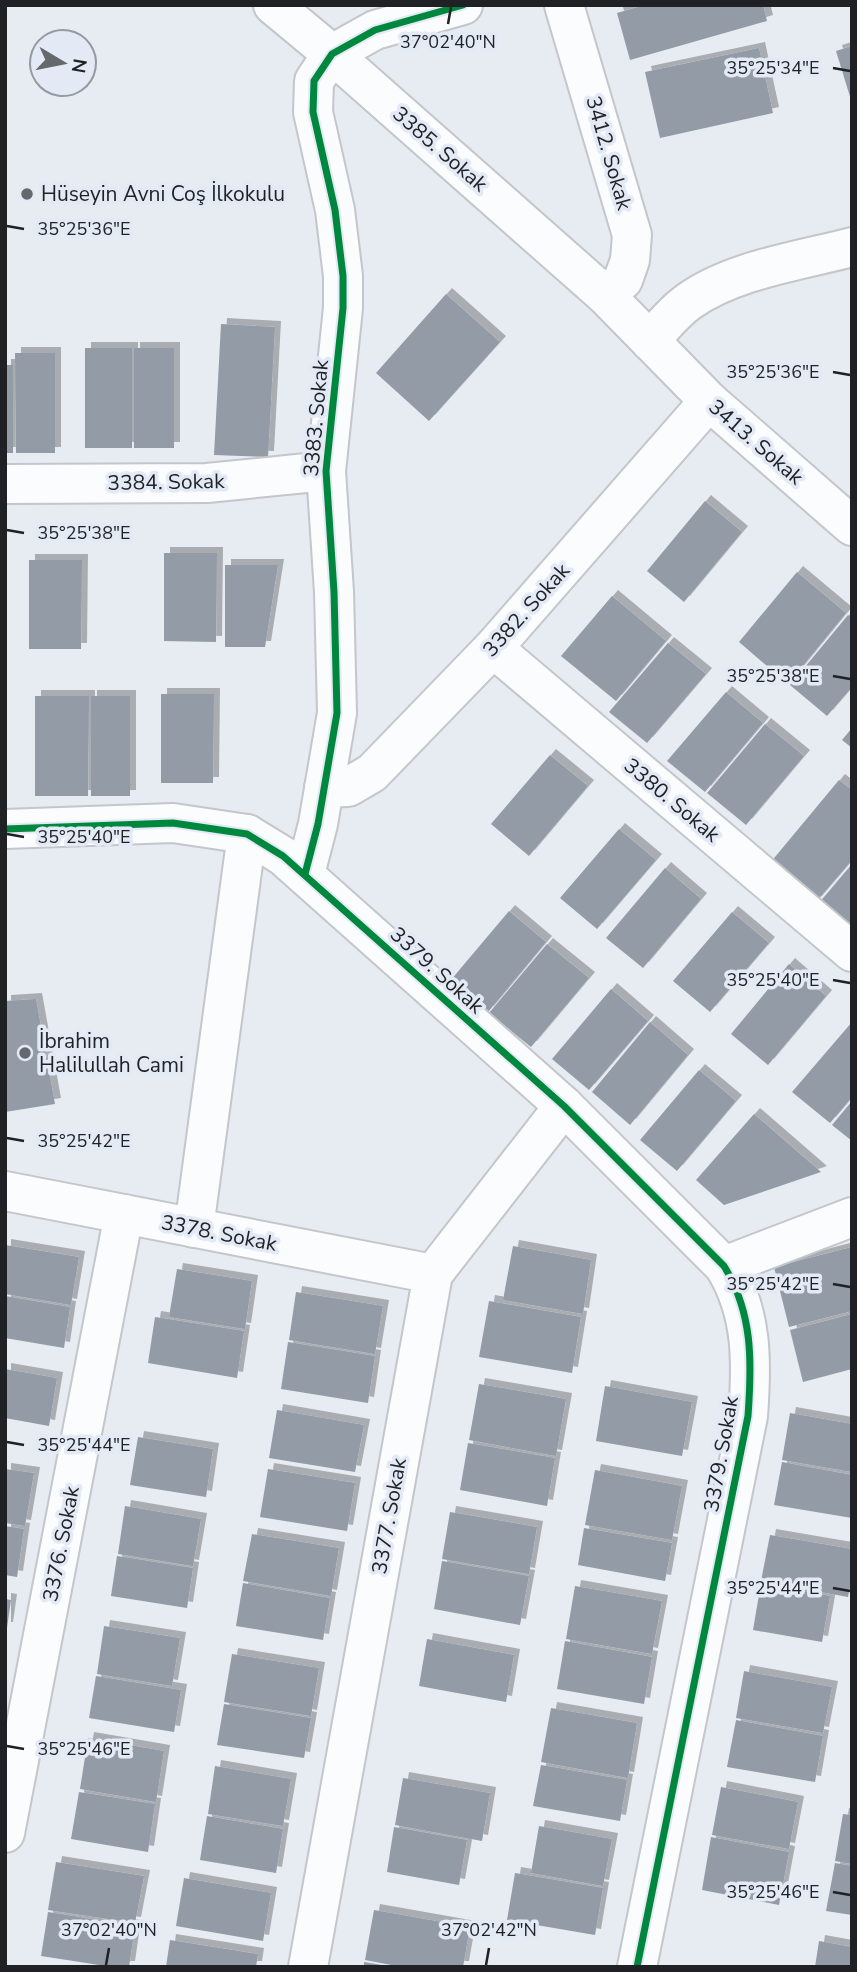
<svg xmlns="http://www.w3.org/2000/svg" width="857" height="1972" font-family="'Nunito Sans',sans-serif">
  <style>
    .building { fill: #939ba7; filter: url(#shadow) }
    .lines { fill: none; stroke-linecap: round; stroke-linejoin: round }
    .minor-casing { stroke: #c3c6ca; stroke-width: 42 }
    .minor { stroke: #fbfcfd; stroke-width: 38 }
    .cycleway-casing { stroke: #e3eaf6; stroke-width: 11 }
    .cycleway { stroke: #00873e; stroke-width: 7 }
    .ticks { fill: none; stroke: #1f2125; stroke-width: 2.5 }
    .poi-dot { fill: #65686d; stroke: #e3eaf6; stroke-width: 2.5 }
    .labels { text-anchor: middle; stroke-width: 7; stroke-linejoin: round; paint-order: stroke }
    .street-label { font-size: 21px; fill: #1f2125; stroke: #e3eaf6 }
    .poi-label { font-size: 21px; fill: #1f2125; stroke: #e3eaf6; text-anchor: start }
    .ticks-label { font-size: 18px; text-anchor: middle; fill: #1f2125; stroke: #e3eaf6; stroke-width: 7; stroke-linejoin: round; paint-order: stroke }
  </style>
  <defs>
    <filter id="shadow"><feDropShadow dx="6" dy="-6" stdDeviation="0" flood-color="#0004"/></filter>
  </defs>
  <rect width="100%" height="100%" fill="#e7ebf2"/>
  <g class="building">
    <polygon points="645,5 763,5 767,21 630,60 617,13"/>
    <polygon points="852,46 852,100 851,100 836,51"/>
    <polygon points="759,48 773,113 660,138 645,72"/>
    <polygon points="446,294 500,342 429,421 376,373"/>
    <polygon points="221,324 275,327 268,457 214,455"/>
    <rect x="85" y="348" width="47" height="100"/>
    <rect x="134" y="348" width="40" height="100"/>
    <polygon points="15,353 55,353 55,453 16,453"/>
    <rect x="5" y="365" width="8" height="88"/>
    <polygon points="705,501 742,532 684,602 647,571"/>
    <polygon points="164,553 217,553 216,642 164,641"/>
    <polygon points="29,560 82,560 81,649 29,649"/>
    <polygon points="225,565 278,565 265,647 225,647"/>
    <polygon points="797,572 846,613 788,684 739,642"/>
    <polygon points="612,596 666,641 616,701 561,656"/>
    <polygon points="848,615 852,618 852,687 827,716 790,685"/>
    <polygon points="668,643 706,674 647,743 609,712"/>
    <polygon points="726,692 763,723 705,792 667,761"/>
    <polygon points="161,694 214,694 213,783 161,783"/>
    <polygon points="35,696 89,696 88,796 35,796"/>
    <rect x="91" y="696" width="39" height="100"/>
    <polygon points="765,724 804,756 746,825 707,793"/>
    <polygon points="852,728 852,748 842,740"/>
    <polygon points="550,755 588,786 529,856 491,824"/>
    <polygon points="839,780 852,790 852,860 816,902 770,863"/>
    <polygon points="619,829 656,860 597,929 560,898"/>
    <polygon points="852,864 852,932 818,904"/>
    <polygon points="665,868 701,899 643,968 606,938"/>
    <polygon points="509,911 546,942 488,1012 450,981"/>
    <polygon points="732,912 769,943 710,1012 673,981"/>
    <polygon points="547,944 589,978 531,1047 489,1013"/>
    <polygon points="789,964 826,996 768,1065 731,1034"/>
    <polygon points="611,989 648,1021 589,1090 552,1059"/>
    <polygon points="36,999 55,1104 5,1112 5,1001"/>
    <polygon points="650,1022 688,1055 630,1125 592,1092"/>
    <polygon points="852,1022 852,1097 830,1123 792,1092"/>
    <polygon points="699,1070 736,1101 677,1171 640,1140"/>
    <polygon points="852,1101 852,1141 832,1125"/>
    <polygon points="754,1114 821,1172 724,1205 696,1180"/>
    <polygon points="5,1245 79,1257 71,1305 5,1294"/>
    <polygon points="513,1246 591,1260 583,1314 503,1300"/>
    <polygon points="852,1247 852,1311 789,1327 774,1267"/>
    <polygon points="177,1269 252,1281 245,1329 169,1317"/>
    <polygon points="296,1292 383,1306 375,1354 289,1340"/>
    <polygon points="5,1296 70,1307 64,1348 5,1338"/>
    <polygon points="489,1301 581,1317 572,1373 479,1357"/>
    <polygon points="852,1314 852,1369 803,1382 790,1330"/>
    <polygon points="155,1317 244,1331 237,1378 148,1363"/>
    <polygon points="288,1342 375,1356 368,1403 281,1389"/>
    <polygon points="5,1369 57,1378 49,1426 5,1418"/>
    <polygon points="479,1384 566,1399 556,1456 469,1440"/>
    <polygon points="605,1386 692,1402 682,1456 596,1441"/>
    <polygon points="277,1410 364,1425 355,1472 269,1458"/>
    <polygon points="790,1413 852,1424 852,1472 782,1460"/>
    <polygon points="138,1437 213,1449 206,1497 130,1485"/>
    <polygon points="468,1443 555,1458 547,1506 460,1490"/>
    <polygon points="782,1462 852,1475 852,1518 774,1505"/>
    <polygon points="5,1469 34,1473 25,1526 5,1523"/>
    <polygon points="268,1469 355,1483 347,1531 260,1517"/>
    <polygon points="595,1470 682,1486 672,1540 585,1525"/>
    <polygon points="125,1506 201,1519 193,1566 118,1554"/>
    <polygon points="450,1512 537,1527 529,1574 442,1559"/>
    <polygon points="5,1526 24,1529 17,1577 5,1575"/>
    <polygon points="584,1528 672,1543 665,1581 578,1565"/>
    <polygon points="252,1534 339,1548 331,1596 243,1581"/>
    <polygon points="770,1535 852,1549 852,1576 848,1597 761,1581"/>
    <polygon points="117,1556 193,1568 187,1608 111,1596"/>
    <polygon points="442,1561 529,1576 520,1625 434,1609"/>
    <polygon points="243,1583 330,1598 323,1640 236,1626"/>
    <polygon points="761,1583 830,1596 822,1642 753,1630"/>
    <polygon points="575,1586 662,1601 652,1654 566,1639"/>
    <polygon points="5,1599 11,1600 7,1628 5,1628"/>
    <polygon points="104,1626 180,1638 172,1686 97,1674"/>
    <polygon points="427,1639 514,1655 506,1702 419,1686"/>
    <polygon points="565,1641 652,1657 644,1704 557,1689"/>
    <polygon points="232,1654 319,1668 311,1716 224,1702"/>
    <polygon points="744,1671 832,1687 823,1733 736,1718"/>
    <polygon points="96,1676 181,1690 174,1732 89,1718"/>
    <polygon points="224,1704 311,1718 304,1758 217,1745"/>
    <polygon points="551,1708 637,1723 628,1778 541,1762"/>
    <polygon points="736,1720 823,1736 815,1782 727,1767"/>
    <polygon points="88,1738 164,1751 156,1802 80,1789"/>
    <polygon points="541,1765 627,1780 620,1821 533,1806"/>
    <polygon points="215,1766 291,1779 283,1826 208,1814"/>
    <polygon points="403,1778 490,1793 482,1841 395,1825"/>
    <polygon points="721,1787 798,1802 789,1849 712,1835"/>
    <polygon points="79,1792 155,1804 148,1852 71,1839"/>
    <polygon points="843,1814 852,1815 852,1864 835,1861"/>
    <polygon points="207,1816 283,1829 276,1873 200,1860"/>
    <polygon points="539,1826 612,1839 603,1886 531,1873"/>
    <polygon points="394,1827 467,1840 459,1885 387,1872"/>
    <polygon points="711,1837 789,1852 779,1905 702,1890"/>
    <polygon points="56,1862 144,1876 135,1923 48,1910"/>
    <polygon points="835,1863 852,1866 852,1915 826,1911"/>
    <polygon points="515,1873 603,1888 595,1935 507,1920"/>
    <polygon points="184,1878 271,1893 263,1941 176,1926"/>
    <polygon points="374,1910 470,1927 463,1967 402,1967 365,1960"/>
    <polygon points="48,1912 135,1926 129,1967 112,1967 41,1956"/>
    <polygon points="170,1940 258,1954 256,1967 166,1967"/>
    <polygon points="819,1941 852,1947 852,1967 815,1967"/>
    <polygon points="364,1962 382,1965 382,1967 364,1967"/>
  </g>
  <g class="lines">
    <g class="minor-casing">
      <g id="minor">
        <polyline points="273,5 332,54 605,295 709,401 852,526"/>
        <polyline points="564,5 632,235 630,260 623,280 605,295"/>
        <path d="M 650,341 C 662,327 673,313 688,302 C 732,270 799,261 852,247"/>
        <polyline points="5,484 207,483 326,471"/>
        <polyline points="493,648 852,952"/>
        <polyline points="324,788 348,787 372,773 493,648 709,401"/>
        <path d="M 5,829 L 173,823 L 247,834 L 283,856 L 564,1106 L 724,1266 C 753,1313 752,1362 748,1416 L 637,1967"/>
        <polyline points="305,874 318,824 337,713 334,592 326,471 343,308 343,276 335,210 313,112 314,81 332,54 375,30 463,5"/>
        <polyline points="5,1191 433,1274"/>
        <polyline points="194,1228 247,834"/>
        <polyline points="724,1266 852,1217"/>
        <polyline points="5,1833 124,1214"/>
        <polyline points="308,1967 433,1274 564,1106"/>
      </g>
    </g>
    <use href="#minor" class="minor"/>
    <g class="cycleway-casing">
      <g id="cycleway">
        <path d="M 5,829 L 173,823 L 247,834 L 283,856 L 564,1106 L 724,1266 C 753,1313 752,1362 748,1416 L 637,1967"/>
        <polyline points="305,874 318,824 337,713 334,592 326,471 343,308 343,276 335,210 313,112 314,81 332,54 375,30 463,5"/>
      </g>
    </g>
    <use href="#cycleway" class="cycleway"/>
  </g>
  <path class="ticks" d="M 448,24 L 451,7M 833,68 L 850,71M 7,226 L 24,229M 833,372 L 850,375M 7,530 L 24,533M 833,676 L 850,679M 7,834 L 24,837M 833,980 L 850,983M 7,1138 L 24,1141M 833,1284 L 850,1287M 7,1442 L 24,1445M 833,1588 L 850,1591M 7,1746 L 24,1749M 833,1892 L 850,1895M 106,1965 L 109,1948M 486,1965 L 489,1948"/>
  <g class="poi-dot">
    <circle cx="27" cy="194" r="7"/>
    <circle cx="25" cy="1053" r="7"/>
  </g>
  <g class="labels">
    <g class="street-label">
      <text transform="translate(440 149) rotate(41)" y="7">3385. Sokak</text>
      <text transform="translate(609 153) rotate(74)" y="7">3412. Sokak</text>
      <text transform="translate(316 418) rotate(-85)" y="7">3383. Sokak</text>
      <text transform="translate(756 442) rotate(41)" y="7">3413. Sokak</text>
      <text transform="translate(166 482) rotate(-1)" y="7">3384. Sokak</text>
      <text transform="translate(526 610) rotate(-48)" y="7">3382. Sokak</text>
      <text transform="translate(672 800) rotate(40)" y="7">3380. Sokak</text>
      <text transform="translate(437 970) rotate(42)" y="7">3379. Sokak</text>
      <text transform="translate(219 1233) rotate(11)" y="7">3378. Sokak</text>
      <text transform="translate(721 1454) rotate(-80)" y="7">3379. Sokak</text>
      <text transform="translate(389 1516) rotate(-80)" y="7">3377. Sokak</text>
      <text transform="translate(61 1544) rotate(-79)" y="7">3376. Sokak</text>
    </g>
    <g class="poi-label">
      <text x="41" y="201">Hüseyin Avni Coş İlkokulu</text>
      <text x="39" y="1048">İbrahim<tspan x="39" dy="24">Halilullah Cami</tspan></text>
    </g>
  </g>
  <g class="ticks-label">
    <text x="448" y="48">37°02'40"N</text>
    <text x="773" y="74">35°25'34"E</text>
    <text x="84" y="235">35°25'36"E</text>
    <text x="773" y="378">35°25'36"E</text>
    <text x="84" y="539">35°25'38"E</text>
    <text x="773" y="682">35°25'38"E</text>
    <text x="84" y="843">35°25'40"E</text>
    <text x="773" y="986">35°25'40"E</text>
    <text x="84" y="1147">35°25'42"E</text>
    <text x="773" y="1290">35°25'42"E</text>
    <text x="84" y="1451">35°25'44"E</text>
    <text x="773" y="1594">35°25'44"E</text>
    <text x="84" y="1755">35°25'46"E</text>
    <text x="773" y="1898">35°25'46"E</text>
    <text x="109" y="1936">37°02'40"N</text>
    <text x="489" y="1936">37°02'42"N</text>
  </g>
  <rect width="857" height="1972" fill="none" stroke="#1f2125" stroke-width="14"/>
  <g transform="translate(63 63) rotate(100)"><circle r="33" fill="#e3eaf6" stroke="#959aa2" stroke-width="2"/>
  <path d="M0-5L12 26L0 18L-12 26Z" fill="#65686d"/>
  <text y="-10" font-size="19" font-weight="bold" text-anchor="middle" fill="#1f2125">N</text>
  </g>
</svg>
